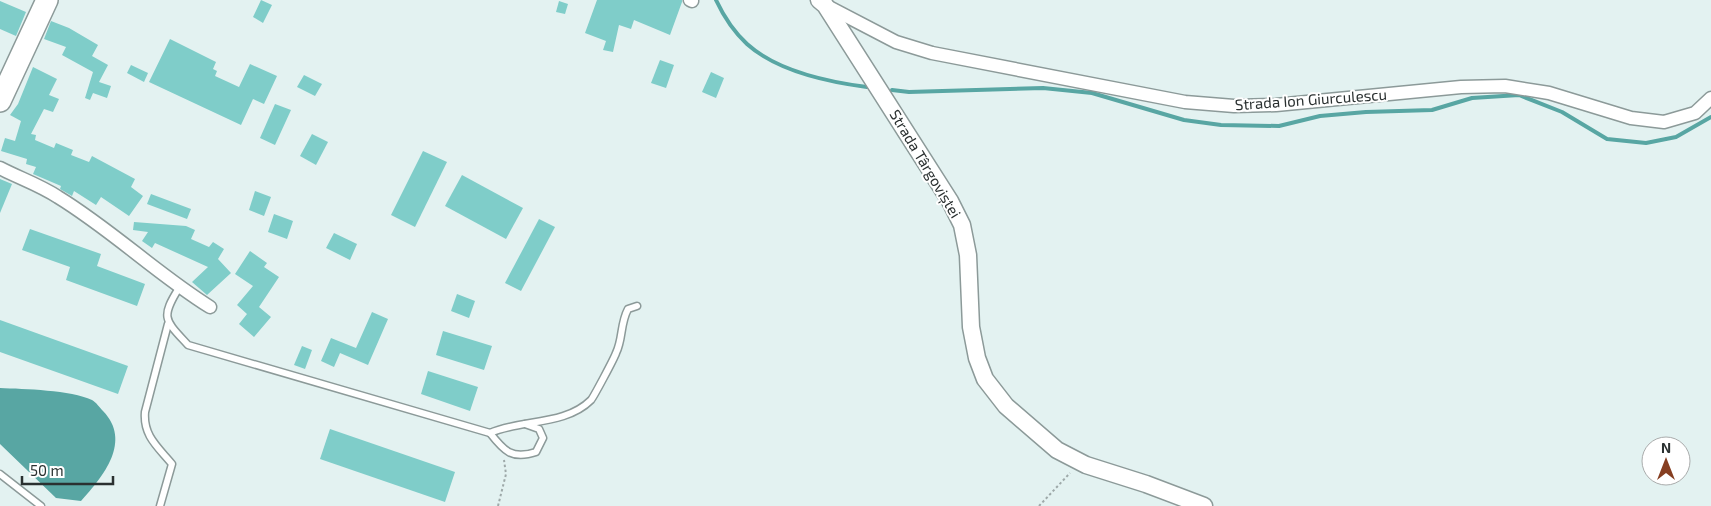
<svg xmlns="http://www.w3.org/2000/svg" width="1711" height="506" font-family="'Exo 2',sans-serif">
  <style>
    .water { fill: #58a6a3 }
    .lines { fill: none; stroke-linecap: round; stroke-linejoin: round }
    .stream { stroke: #58a6a3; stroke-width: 4 }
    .building { fill: #7fcdc9 }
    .lane-casing { stroke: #8c9a99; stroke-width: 9 }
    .street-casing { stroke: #8c9a99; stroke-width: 15 }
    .secondary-casing { stroke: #8c9a99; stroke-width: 19 }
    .highway-casing { stroke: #8c9a99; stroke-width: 24 }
    .path { stroke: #9ea9a9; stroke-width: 2; stroke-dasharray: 2.5 2.5; stroke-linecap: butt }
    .lane { stroke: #fff; stroke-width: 6 }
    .street { stroke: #fff; stroke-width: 12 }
    .secondary { stroke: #fff; stroke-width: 16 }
    .highway { stroke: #fff; stroke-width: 21 }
    .labels { text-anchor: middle; stroke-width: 4; stroke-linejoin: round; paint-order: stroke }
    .street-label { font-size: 15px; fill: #2a3030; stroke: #fff }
  </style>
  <rect width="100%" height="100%" fill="#e3f2f1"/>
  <path class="water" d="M 0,388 C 24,389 71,390 92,400 C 96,402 100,408 103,411 C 132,441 104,476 81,501 L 56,498 L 0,444 Z"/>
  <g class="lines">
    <g class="stream">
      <path d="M 716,0 C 723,15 734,32 747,44 C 777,71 828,82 867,87"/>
      <polyline points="892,90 909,92 1043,88 1092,93 1184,120 1221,125 1279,126 1320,116 1366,112 1432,110 1472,98 1519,95 1562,112 1607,139 1646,143 1676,137 1711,117"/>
    </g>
  </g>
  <g class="building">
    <polygon points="261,0 272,5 263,23 253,17"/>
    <polygon points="597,0 682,0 682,2 670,35 634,20 631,29 619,25 613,52 603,50 606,41 585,33"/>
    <polygon points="0,1 26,12 16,36 0,29"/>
    <polygon points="559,1 568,4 565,14 556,12"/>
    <polygon points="51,21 69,28 98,45 92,56 108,65 99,82 111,86 107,98 93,93 90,100 85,98 93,72 62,55 66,47 44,39"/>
    <polygon points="170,39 216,62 213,69 217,71 215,76 239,87 250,64 277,76 264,104 253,99 241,125 149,82"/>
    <polygon points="660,60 674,65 666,88 651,83"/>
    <polygon points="131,65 148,73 144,82 127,73"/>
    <polygon points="33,67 57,79 49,95 59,99 53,112 44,109 31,134 36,135 35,140 54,148 56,143 73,150 71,155 89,162 92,156 135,179 131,187 143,196 129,216 101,197 96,205 74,191 72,196 60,189 61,186 33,174 36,167 26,164 27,159 1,151 5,138 15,141 21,121 10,115 18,104"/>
    <polygon points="711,72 724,78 716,98 702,92"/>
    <polygon points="304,75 322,84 315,96 297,87"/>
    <polygon points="275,104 291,110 275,145 260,138"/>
    <polygon points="312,134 328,142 316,165 300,156"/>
    <polygon points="423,151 447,162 415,227 391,215"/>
    <polygon points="462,175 523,208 506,239 445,206"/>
    <polygon points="0,179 12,184 0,213"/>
    <polygon points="255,191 271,197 264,216 249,210"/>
    <polygon points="151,194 191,209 187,219 147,204"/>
    <polygon points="274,214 293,221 287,239 268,232"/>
    <polygon points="539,219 555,227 521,291 505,283"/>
    <polygon points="134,222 186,226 195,230 191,239 209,247 213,242 224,249 218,259 231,273 207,295 192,282 208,267 155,243 152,248 142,241 148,232 133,230"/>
    <polygon points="30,229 101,254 97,266 145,284 137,306 66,280 70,267 22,250"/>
    <polygon points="334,233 357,244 350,260 326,248"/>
    <polygon points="250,251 267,263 264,267 279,277 259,307 271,317 254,337 239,324 247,314 237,305 253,286 235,274"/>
    <polygon points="457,294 475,301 469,318 451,311"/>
    <polygon points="372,312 388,319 368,365 340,353 334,367 321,361 331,338 356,348"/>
    <polygon points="0,320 128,366 118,394 0,352"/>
    <polygon points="443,331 492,346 484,370 436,355"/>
    <polygon points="302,346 312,350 305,369 294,365"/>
    <polygon points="428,371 478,387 470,411 421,394"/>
    <polygon points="330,429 455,472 445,502 320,459"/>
  </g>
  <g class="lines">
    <g class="lane-casing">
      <g id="lane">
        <path d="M 179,288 C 160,318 165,320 188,345 L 490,433 C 521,419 565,426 591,400 C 593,398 614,359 616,353 C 623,339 620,324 628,309 L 637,306"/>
        <path d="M 490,433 C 504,451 512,460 536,452 L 543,438 L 539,429 L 525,424"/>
        <polyline points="0,474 41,506"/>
        <path d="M 160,506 L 172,464 C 158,447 143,436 145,412 L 168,324"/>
      </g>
    </g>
    <g class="street-casing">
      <g id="street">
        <polyline points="690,0 692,1"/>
        <polyline points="825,5 896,42 932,53 1185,102 1234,106 1276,105 1461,87 1505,86 1549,93 1631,118 1664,122 1695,113 1711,98"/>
        <path d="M 0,168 C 19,178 40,185 58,197 C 112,230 157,274 210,307"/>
      </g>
    </g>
    <g class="secondary-casing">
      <polyline id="secondary" points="819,0 825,5 950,201 962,225 968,255 971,327 977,358 985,379 1006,406 1057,450 1086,465 1146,484 1204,506"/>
    </g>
    <g class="highway-casing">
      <polyline id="highway" points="0,101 47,0"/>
    </g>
    <g class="path">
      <polyline points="498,506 506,474 504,460"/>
      <polyline points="1039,506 1070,473"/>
    </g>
    <use href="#lane" class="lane"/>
    <use href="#street" class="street"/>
    <use href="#secondary" class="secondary"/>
    <use href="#highway" class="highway"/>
  </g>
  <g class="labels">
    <g class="street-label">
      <text transform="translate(1311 100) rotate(-4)" y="5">Strada Ion Giurculescu</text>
      <text transform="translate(925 164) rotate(59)" y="5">Strada Târgoviștei</text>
    </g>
  </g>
  <g transform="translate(1666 461)"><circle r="24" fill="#ffffff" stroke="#aaacac"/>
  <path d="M0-4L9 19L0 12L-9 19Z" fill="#863e21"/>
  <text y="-8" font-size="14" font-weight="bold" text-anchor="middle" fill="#2a3030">N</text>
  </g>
  <path d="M22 476v8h91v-8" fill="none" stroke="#2a3030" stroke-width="2.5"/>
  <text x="30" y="476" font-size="15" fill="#2a3030" stroke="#ffffff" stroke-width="4" paint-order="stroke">50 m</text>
</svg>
